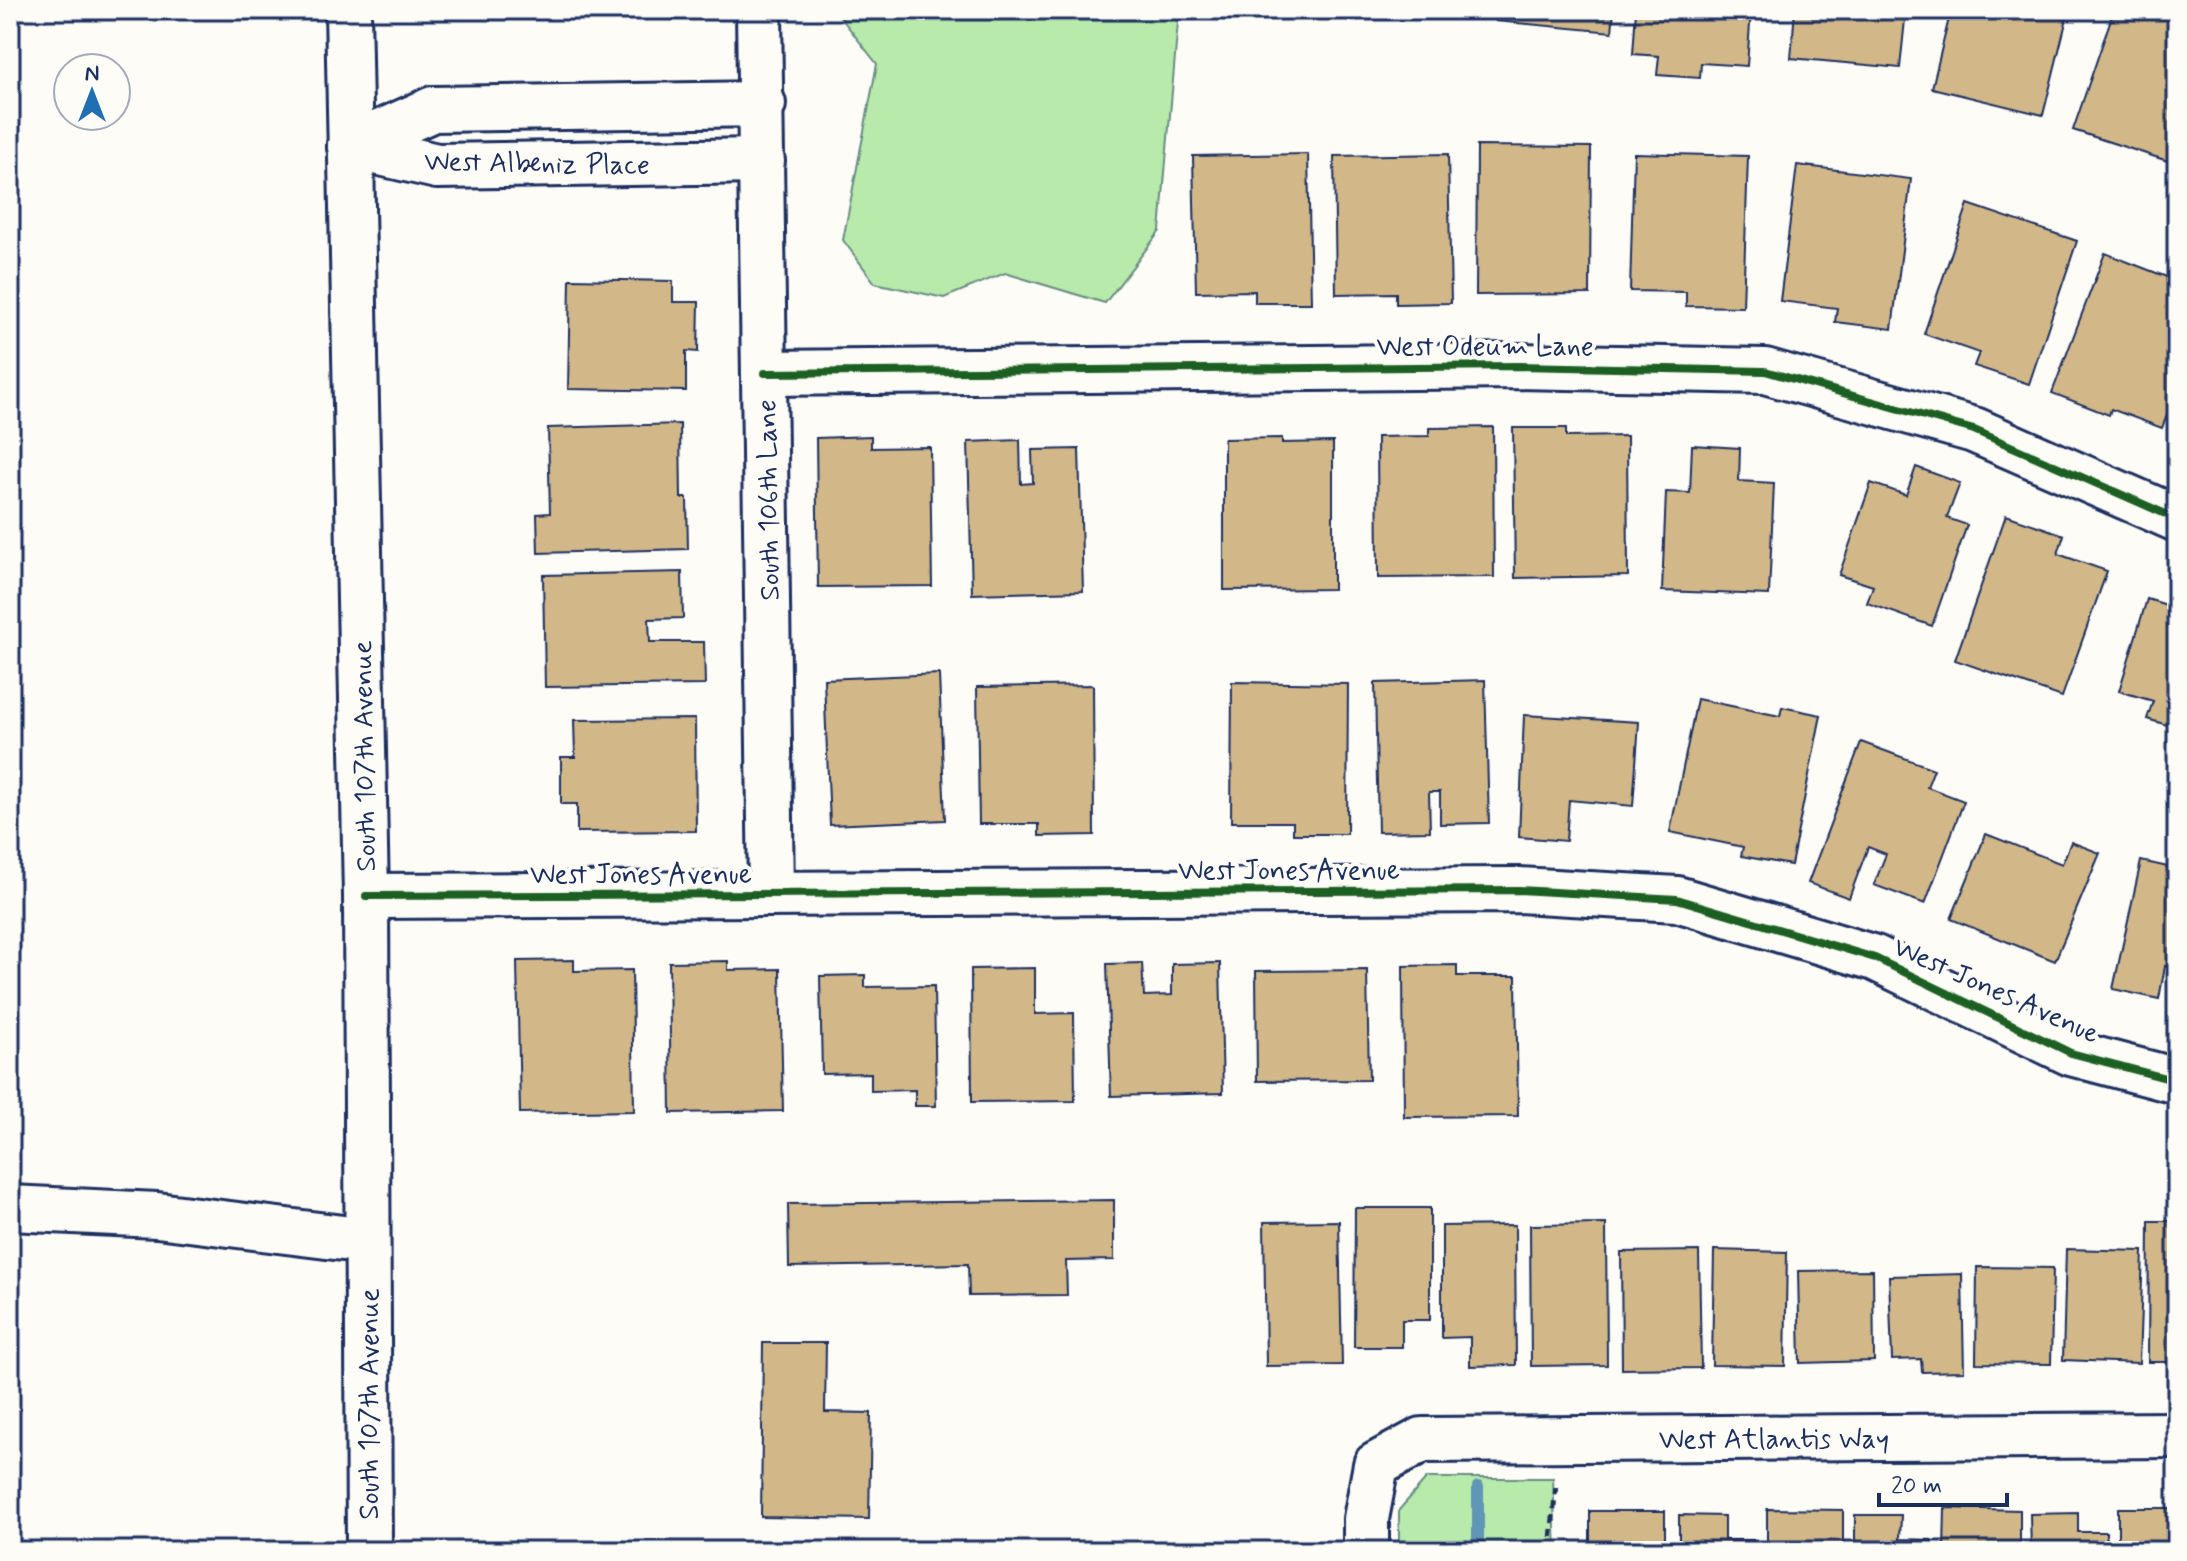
<svg xmlns="http://www.w3.org/2000/svg" width="2187" height="1561" font-family="Mynerve,sans-serif">
  <style>
    .green { fill: #b7eaab; stroke: #698c84; stroke-width: 2 }
    .lines { fill: none; stroke-linecap: round; stroke-linejoin: round }
    .stream { stroke: #6196b6; stroke-width: 12 }
    .building { fill: #d2b788; stroke: #1b2f5e; stroke-width: 2 }
    .minor-casing { stroke: #1b2f5e; stroke-width: 50 }
    .major-casing { stroke: #1b2f5e; stroke-width: 50 }
    .path { stroke: #1b2f5e; stroke-width: 5; stroke-dasharray: 8 6; stroke-linecap: butt }
    .minor { stroke: #fdfcf7; stroke-width: 44 }
    .major { stroke: #fdfcf7; stroke-width: 44 }
    .cycleway-casing { stroke: #fdfcf7; stroke-width: 13 }
    .cycleway { stroke: #1b5e20; stroke-width: 8 }
    .labels { text-anchor: middle; stroke-width: 8; stroke-linejoin: round; paint-order: stroke }
    .street-label { font-size: 28px; fill: #1b2f5e; stroke: #fdfcf7 }
  </style>
  <rect width="100%" height="100%" fill="#fdfcf7"/>
  <filter id="ink" filterUnits="userSpaceOnUse"><feTurbulence type="fractalNoise" baseFrequency=".0125" numOctaves="2"/><feDisplacementMap in="SourceGraphic" scale="16" xChannelSelector="R" yChannelSelector="G"/><feConvolveMatrix kernelMatrix="1 2 1 2 8 2 1 2 1" color-interpolation-filters="sRGB"/></filter>
  <g filter="url(#ink)">
    <g class="green">
      <polygon points="835,10 1179,10 1160,231 1105,303 1005,273 944,298 875,283 843,240 877,64"/>
      <polygon points="1427,1478 1553,1478 1556,1551 1399,1551 1399,1510"/>
    </g>
    <g class="lines">
      <polyline class="stream" points="1478,1487 1478,1551"/>
    </g>
    <g class="building">
      <polygon points="1497,10 1614,10 1612,32 1496,21"/>
      <polygon points="1636,10 1751,10 1747,66 1701,63 1700,78 1657,75 1659,56 1633,54"/>
      <polygon points="1795,10 1906,10 1900,68 1791,58"/>
      <polygon points="1951,10 2069,10 2043,115 1932,88"/>
      <polygon points="2114,10 2177,10 2177,164 2073,130"/>
      <polygon points="1477,146 1591,147 1590,294 1476,295"/>
      <polygon points="1634,153 1748,156 1743,307 1686,306 1686,292 1630,291"/>
      <polygon points="1308,154 1311,303 1255,303 1255,291 1196,292 1193,156"/>
      <polygon points="1448,154 1451,303 1396,304 1396,293 1336,294 1334,156"/>
      <polygon points="1797,165 1911,179 1892,329 1835,322 1837,308 1780,301"/>
      <polygon points="1968,204 2077,241 2029,384 1974,366 1979,353 1924,334"/>
      <polygon points="2105,253 2177,281 2177,388 2162,428 2111,409 2109,415 2052,393"/>
      <polygon points="570,279 673,281 673,302 699,302 698,352 686,351 686,391 568,389"/>
      <polygon points="680,424 681,498 687,498 688,549 538,553 537,514 550,513 548,428"/>
      <polygon points="1493,427 1494,577 1378,578 1377,437 1429,436 1429,428"/>
      <polygon points="1513,428 1566,428 1566,437 1627,436 1628,576 1515,578"/>
      <polygon points="871,436 871,448 930,447 932,586 818,587 816,438"/>
      <polygon points="1282,438 1282,443 1333,442 1333,589 1224,590 1224,439"/>
      <polygon points="1020,440 1021,484 1033,483 1032,450 1079,449 1083,591 972,594 968,442"/>
      <polygon points="1692,445 1740,448 1739,481 1774,483 1769,595 1662,591 1666,492 1690,493"/>
      <polygon points="1916,467 1960,483 1947,518 1967,525 1932,626 1867,603 1873,586 1839,575 1871,483 1906,495"/>
      <polygon points="2006,515 2064,535 2058,554 2107,571 2062,697 1955,660"/>
      <polygon points="682,572 683,618 649,619 650,642 704,642 705,685 545,687 543,575"/>
      <polygon points="2147,599 2177,608 2177,728 2147,719 2153,701 2119,691"/>
      <polygon points="939,674 945,820 830,825 824,679"/>
      <polygon points="1485,680 1489,823 1440,824 1440,792 1429,792 1430,831 1378,832 1375,683"/>
      <polygon points="1232,682 1348,684 1347,834 1293,834 1293,822 1231,822"/>
      <polygon points="1093,685 1094,835 1039,836 1039,824 979,824 977,687"/>
      <polygon points="1697,699 1780,716 1782,707 1821,715 1791,865 1741,856 1743,847 1670,832"/>
      <polygon points="1524,715 1639,722 1633,806 1569,800 1566,841 1519,837"/>
      <polygon points="695,719 696,831 577,832 577,804 561,804 561,757 575,757 574,720"/>
      <polygon points="1861,742 1934,769 1927,787 1964,801 1925,904 1874,885 1886,854 1868,847 1849,898 1808,883"/>
      <polygon points="1986,834 2062,864 2071,842 2100,853 2055,961 1951,919"/>
      <polygon points="2141,861 2177,869 2177,969 2165,966 2159,999 2113,989"/>
      <polygon points="574,960 574,971 632,970 634,1111 520,1113 517,961"/>
      <polygon points="728,961 728,970 780,969 783,1111 671,1113 669,962"/>
      <polygon points="1142,963 1144,996 1172,995 1172,964 1220,963 1223,1093 1111,1096 1107,964"/>
      <polygon points="1457,965 1457,976 1516,976 1518,1116 1404,1117 1403,966"/>
      <polygon points="1035,968 1035,1014 1074,1013 1075,1101 972,1102 971,969"/>
      <polygon points="1367,970 1369,1080 1257,1081 1256,971"/>
      <polygon points="865,975 865,987 934,986 936,1106 915,1106 915,1090 871,1091 871,1073 822,1074 820,976"/>
      <polygon points="1114,1200 1114,1260 1066,1261 1067,1295 969,1296 968,1264 789,1267 788,1204"/>
      <polygon points="1355,1208 1430,1208 1430,1320 1402,1320 1402,1347 1354,1347"/>
      <polygon points="1339,1221 1342,1365 1266,1366 1264,1222"/>
      <polygon points="2149,1221 2177,1221 2177,1362 2148,1362"/>
      <polygon points="1606,1224 1607,1365 1531,1366 1530,1225"/>
      <polygon points="1515,1225 1516,1365 1470,1366 1470,1337 1442,1338 1442,1226"/>
      <polygon points="2066,1249 2143,1251 2139,1363 2063,1360"/>
      <polygon points="1714,1250 1787,1252 1785,1366 1712,1365"/>
      <polygon points="1699,1251 1701,1368 1622,1369 1621,1252"/>
      <polygon points="1977,1267 2053,1268 2051,1364 1976,1363"/>
      <polygon points="1873,1270 1874,1361 1800,1363 1798,1271"/>
      <polygon points="1962,1274 1964,1371 1922,1372 1921,1359 1892,1360 1889,1276"/>
      <polygon points="763,1343 826,1343 825,1412 871,1413 869,1519 761,1517"/>
      <polygon points="1945,1508 2020,1510 2020,1551 1944,1551"/>
      <rect x="2118" y="1508" width="59" height="43"/>
      <polygon points="1767,1509 1843,1510 1843,1551 1767,1551"/>
      <rect x="1590" y="1511" width="75" height="40"/>
      <polygon points="2078,1513 2078,1532 2106,1532 2106,1551 2031,1551 2030,1514"/>
      <polygon points="1679,1515 1724,1516 1724,1540 1754,1540 1754,1551 1679,1551"/>
      <polygon points="1855,1515 1901,1515 1900,1539 1931,1540 1931,1551 1855,1551"/>
    </g>
    <g class="lines">
      <g class="minor-casing">
        <g id="minor">
          <polyline points="759,10 771,894"/>
          <polyline points="350,146 433,109 763,104"/>
          <polyline points="350,146 437,166 762,161"/>
          <polyline points="765,373 1517,366 1765,371 1974,430 2177,519"/>
          <polyline points="366,896 1519,890 1677,899 1875,958 2071,1053 2177,1081"/>
          <polyline points="10,1208 157,1215 367,1241"/>
          <polyline points="1366,1551 1366,1519 1376,1465 1422,1440 2177,1435"/>
        </g>
      </g>
      <g class="major-casing">
        <polyline id="major" points="348,10 366,896 369,1551"/>
      </g>
      <polyline class="path" points="1550,1551 1556,1484"/>
      <use href="#minor" class="minor"/>
      <use href="#major" class="major"/>
      <g class="cycleway-casing">
        <g id="cycleway">
          <polyline points="765,373 1517,366 1765,371 1974,430 2177,519"/>
          <polyline points="366,896 1519,890 1677,899 1875,958 2071,1053 2177,1081"/>
        </g>
      </g>
      <use href="#cycleway" class="cycleway"/>
    </g>
  </g>
  <g class="labels">
    <g class="street-label">
      <text transform="translate(537 162) rotate(1)" y="10">West Albeniz Place</text>
      <text x="1485" y="355">West Odeum Lane</text>
      <text transform="translate(767 500) rotate(-91)" y="10">South 106th Lane</text>
      <text transform="translate(363 756) rotate(-91)" y="10">South 107th Avenue</text>
      <text x="1289" y="879">West Jones Avenue</text>
      <text x="641" y="883">West Jones Avenue</text>
      <text transform="translate(1997 989) rotate(24)" y="10">West Jones Avenue</text>
      <text transform="translate(368 1404) rotate(-90)" y="10">South 107th Avenue</text>
      <text x="1774" y="1448">West Atlantis Way</text>
    </g>
  </g>
  <rect width="2187" height="1561" fill="none" stroke="#fdfcf7" stroke-width="40"/>
  <rect x="20" y="20" width="2147" height="1521" fill="none" stroke="#1b2f5e" stroke-width="3" filter="url(#ink)"/>
  <g transform="translate(92 92)"><circle r="38" fill="#fdfcf7" stroke="#a3aaba" stroke-width="2"/>
  <path d="M0-6L14 30L0 20L-14 30Z" fill="#1f6fb2"/>
  <text y="-12" font-size="22" font-weight="bold" text-anchor="middle" fill="#1b2f5e">N</text>
  </g>
  <path d="M1879 1493v12h128v-12" fill="none" stroke="#1b2f5e" stroke-width="4"/>
  <text x="1891" y="1493" font-size="24" fill="#1b2f5e" stroke="#fdfcf7" stroke-width="6" paint-order="stroke">20 m</text>
</svg>
